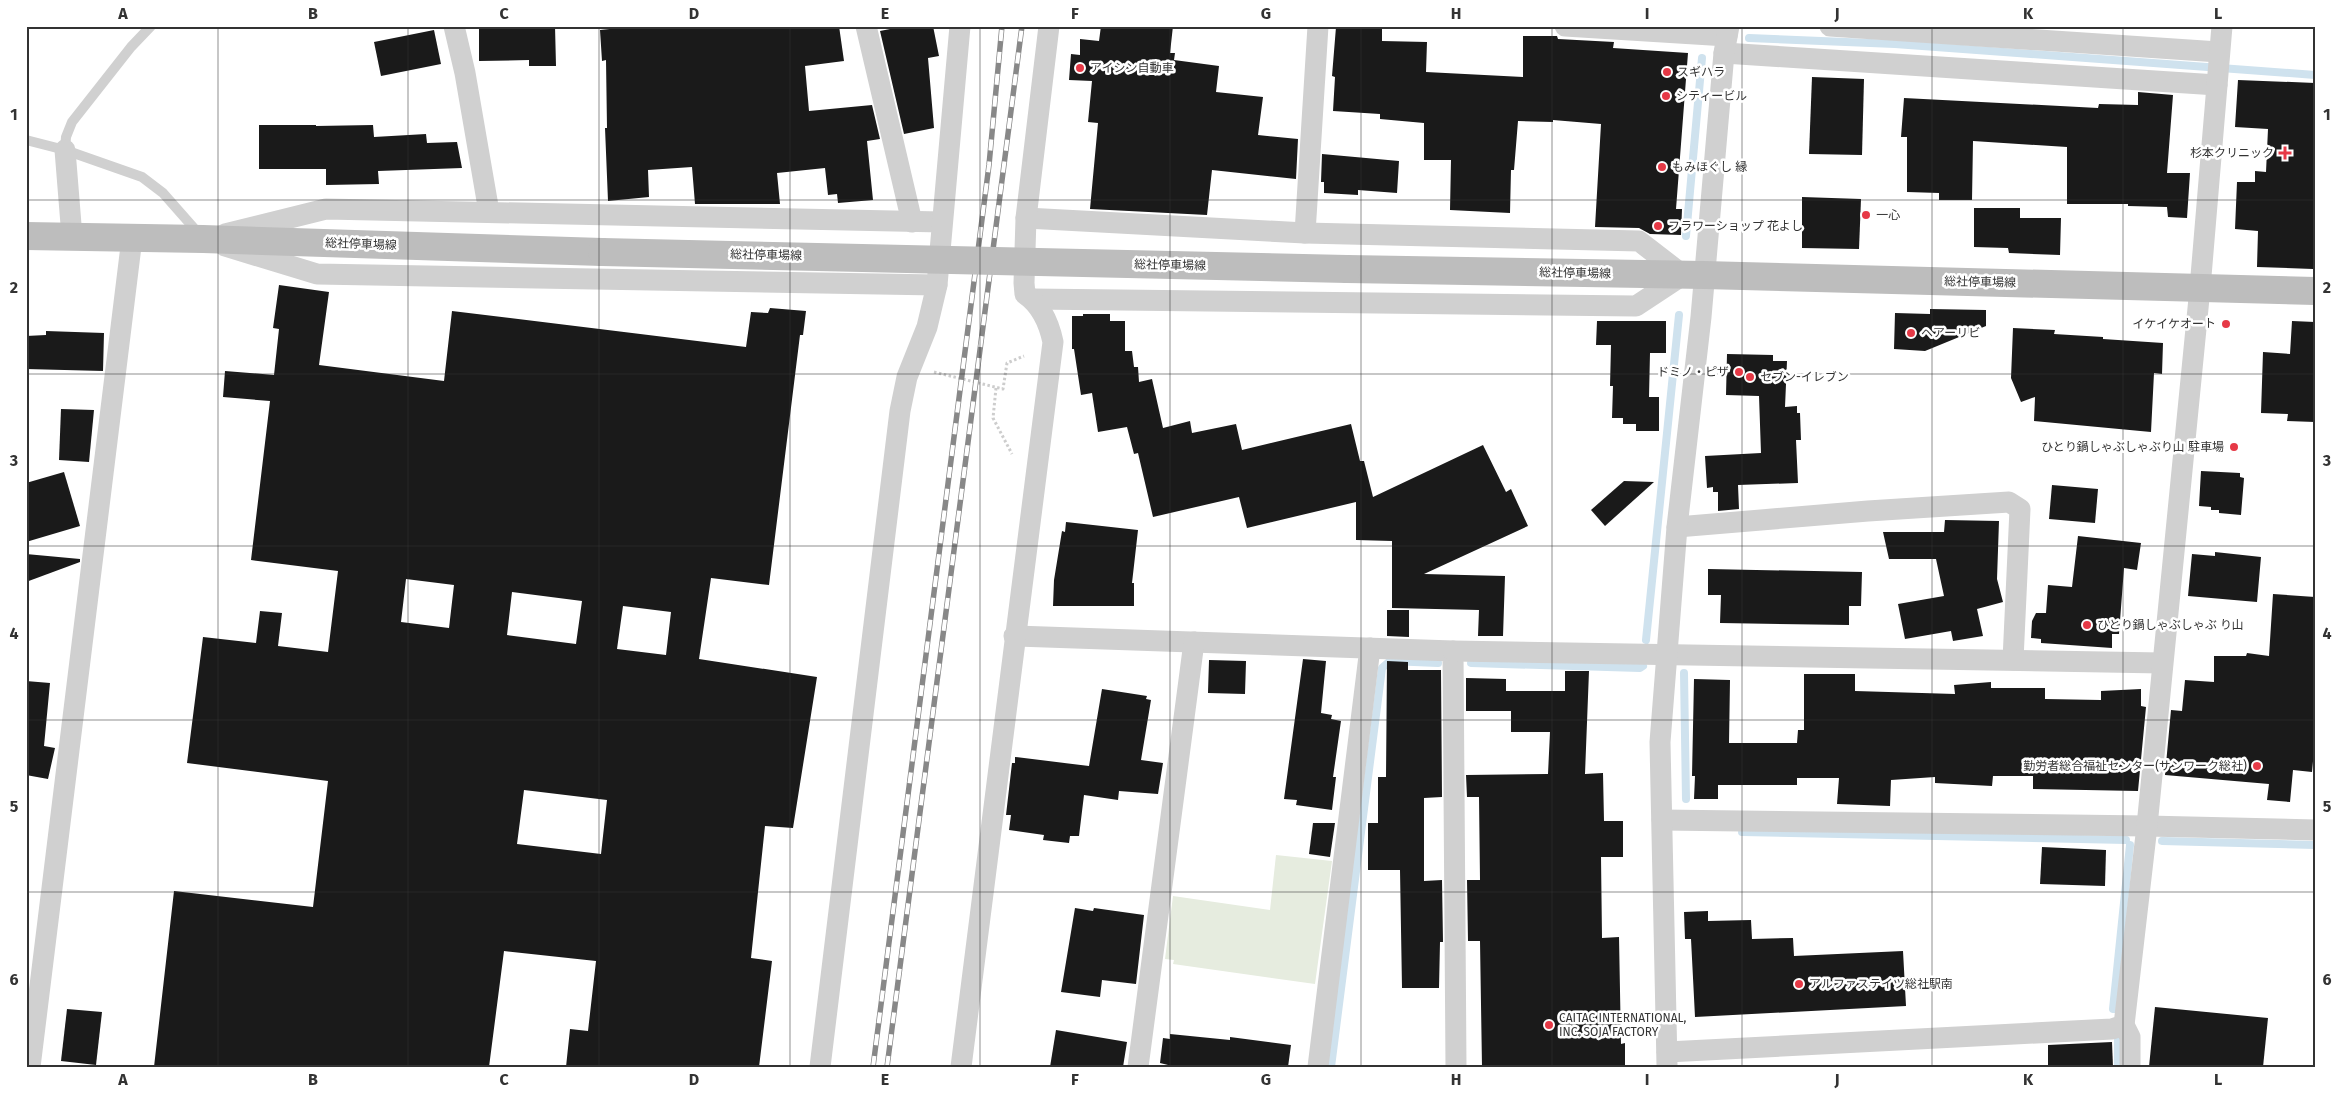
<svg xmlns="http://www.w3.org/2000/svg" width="2341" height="1093" font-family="'Fira Sans','Noto Sans JP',sans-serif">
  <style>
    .green { fill: #e6ecdf }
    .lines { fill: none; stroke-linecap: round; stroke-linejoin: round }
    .stream { stroke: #cfe2ee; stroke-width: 8 }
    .building { fill: #1a1a1a; fill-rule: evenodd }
    .path { stroke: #cdcdcd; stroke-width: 3; stroke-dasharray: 2.5 2.5; stroke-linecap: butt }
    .service { stroke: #d0d0d0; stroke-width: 10 }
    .minor { stroke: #d0d0d0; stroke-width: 21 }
    .secondary { stroke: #bdbdbd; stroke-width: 28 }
    .rail-casing { stroke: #888; stroke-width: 5.5 }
    .rail { stroke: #fff; stroke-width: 4; stroke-dasharray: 11; stroke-linecap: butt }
    .secondary-bridge { stroke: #bdbdbd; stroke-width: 28 }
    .grid { fill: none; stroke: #333; stroke-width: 1; stroke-opacity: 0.55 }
    .poi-dot { fill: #e63946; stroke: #fff; stroke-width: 2 }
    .labels { text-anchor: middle; stroke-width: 5; stroke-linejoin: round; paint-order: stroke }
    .poi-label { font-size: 12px; fill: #333; stroke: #fff; text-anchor: start }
    .street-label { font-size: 12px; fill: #333; stroke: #fff }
    .neatline { fill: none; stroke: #333; stroke-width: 2 }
    .grid-label { font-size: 16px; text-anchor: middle; font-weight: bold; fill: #333 }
  </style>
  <rect width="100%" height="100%" fill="#fff"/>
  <polygon class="green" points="1276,855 1332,861 1315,984 1173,964 1174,960 1165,959 1173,896 1270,910"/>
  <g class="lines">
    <g class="stream">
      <polyline points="1749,38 1895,44 2315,75"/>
      <polyline points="1686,236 1702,58"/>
      <polyline points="1646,640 1679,315"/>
      <polyline points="1471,663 1640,668 1643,666"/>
      <polyline points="1684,673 1686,799"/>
      <polyline points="1742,832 2126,840"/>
      <polyline points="2162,841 2315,845"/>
      <polyline points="2113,1009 2130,845"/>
      <polyline points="1331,1067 1382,668 1390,661 1438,663"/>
      <polyline points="2118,1067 2118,1040"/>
    </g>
  </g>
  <g class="building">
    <polygon points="506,26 555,26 556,66 529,66 529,60 479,61 479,29 505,28"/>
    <polygon points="638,26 839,26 844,61 805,66 809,111 872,105 880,139 867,141 873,200 838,203 837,194 828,195 825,168 777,173 780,204 695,204 692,167 648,170 649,197 608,201 605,128 607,128 606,60 602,61 600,30"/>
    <polygon points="905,26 933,26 939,56 928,58 934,128 904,134 880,31"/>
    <polygon points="1101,26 1173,26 1170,53 1175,53 1174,60 1219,66 1216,92 1263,97 1258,135 1298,139 1296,179 1212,170 1207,215 1090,209 1098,123 1088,122 1092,81 1069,80 1071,54 1080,55 1080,39 1099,41"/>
    <polygon points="1336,27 1382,28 1382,41 1427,42 1426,72 1523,77 1523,36 1557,36 1558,39 1614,42 1613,48 1688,53 1676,209 1682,209 1681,235 1650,234 1639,228 1595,227 1601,124 1553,120 1553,122 1518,121 1514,170 1511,170 1510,213 1450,210 1451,160 1424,160 1424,123 1380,119 1380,114 1333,111 1335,77 1332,76"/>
    <polygon points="434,30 441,64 381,76 374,42"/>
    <polygon points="1812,77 1864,79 1862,155 1809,154"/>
    <polygon points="2238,80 2315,83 2313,269 2257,267 2258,231 2235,229 2237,182 2255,182 2255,171 2266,172 2268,129 2235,127"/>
    <polygon points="2138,92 2173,95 2167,173 2190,173 2187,218 2168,217 2167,207 2128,206 2128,204 2067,204 2067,147 1973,141 1972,200 1939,200 1939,193 1907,192 1907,137 1901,137 1904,98 2098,108 2099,104 2138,105"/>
    <polygon points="259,125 316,125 316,126 373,125 374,137 426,134 427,143 457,142 462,168 378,171 379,184 326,185 326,169 259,169"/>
    <polygon points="1322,154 1399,161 1397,193 1358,190 1358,195 1324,193 1324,182 1321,182"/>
    <polygon points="1802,197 1861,199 1859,249 1802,248"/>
    <polygon points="1974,208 2020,208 2020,218 2061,218 2060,255 2009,253 2008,248 1974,247"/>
    <path d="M 279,285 L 329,292 L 319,365 L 444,381 L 452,311 L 746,347 L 751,312 L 768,313 L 770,308 L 806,311 L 803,335 L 800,335 L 769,585 L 711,578 L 699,659 L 817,677 L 793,828 L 765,826 L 751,958 L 772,961 L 759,1067 L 566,1067 L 570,1029 L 588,1031 L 596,961 L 504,951 L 489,1067 L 154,1067 L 174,891 L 313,907 L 328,781 L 187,763 L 203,637 L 256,643 L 260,611 L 282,613 L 278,646 L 328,652 L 338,571 L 251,560 L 270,401 L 223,397 L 225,371 L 274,375 L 279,329 L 273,328 ZM 406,579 L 454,585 L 449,628 L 401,622 ZM 512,592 L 582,601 L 576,644 L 507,635 ZM 623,606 L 671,612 L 666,655 L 617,649 ZM 524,790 L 607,800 L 601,854 L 517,844 Z"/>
    <polygon points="1930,309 1986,310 1986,326 1925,351 1894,349 1895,313 1930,314"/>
    <polygon points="1083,314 1110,314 1110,321 1125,321 1125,351 1132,351 1134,367 1138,367 1139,382 1152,379 1163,428 1190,421 1192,433 1236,424 1242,450 1351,424 1360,461 1364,461 1373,497 1483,445 1506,492 1511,489 1528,526 1424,574 1505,576 1503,636 1478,636 1479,610 1392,608 1392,541 1356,540 1356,502 1247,528 1239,497 1153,517 1138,453 1134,454 1127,427 1098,432 1092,393 1081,395 1074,349 1072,349 1072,316 1083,316"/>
    <polygon points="1597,321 1666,321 1666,353 1650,353 1649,397 1659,397 1659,431 1636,431 1636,424 1623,424 1623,418 1612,418 1613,386 1610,386 1611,345 1596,345"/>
    <polygon points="2292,321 2315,322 2315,422 2287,421 2288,414 2261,413 2263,352 2290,354"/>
    <polygon points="2013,328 2055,330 2054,334 2103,337 2103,339 2163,343 2162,374 2154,373 2151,432 2034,421 2035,397 2021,402 2011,378"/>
    <polygon points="46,331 104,333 103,371 26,369 26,336 46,335"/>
    <polygon points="1727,354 1773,355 1773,361 1787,361 1785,407 1797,406 1797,413 1800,413 1801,440 1796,440 1798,483 1738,485 1739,509 1718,511 1718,492 1713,492 1713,487 1707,488 1705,456 1761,453 1759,396 1726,395"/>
    <polygon points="61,409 94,410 89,462 59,460"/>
    <polygon points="2201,471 2240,473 2240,477 2244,478 2241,515 2219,513 2219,510 2211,510 2211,507 2199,506"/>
    <polygon points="64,472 80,526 26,542 26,483"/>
    <polygon points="1624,481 1654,482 1605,526 1591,510"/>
    <polygon points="2052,485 2098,489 2095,523 2049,519"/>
    <polygon points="1945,520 1999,521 1997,579 2003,602 1977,609 1983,636 1953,641 1951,631 1905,639 1898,604 1944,596 1936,559 1889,559 1883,532 1944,532"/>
    <polygon points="1066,522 1138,530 1132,583 1134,583 1134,606 1053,606 1054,580 1062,531 1065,532"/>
    <polygon points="2078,536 2141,543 2137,570 2124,568 2119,634 2112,634 2112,648 2041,643 2041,639 2031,638 2032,621 2036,613 2046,613 2048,585 2072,587"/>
    <polygon points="2215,552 2261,557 2257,602 2188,596 2192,554 2215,556"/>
    <polygon points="26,554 80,559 80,562 26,582"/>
    <polygon points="1708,569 1862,572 1861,606 1849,606 1849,625 1720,623 1721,595 1708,595"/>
    <polygon points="2273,594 2315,597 2315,740 2312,772 2293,770 2290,802 2267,800 2269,784 2165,775 2171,710 2182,711 2185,680 2214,682 2214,656 2246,656 2247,653 2269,656"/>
    <polygon points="1387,610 1409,610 1409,637 1387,636"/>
    <polygon points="1303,659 1326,661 1321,713 1332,715 1331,719 1341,721 1333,777 1336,777 1332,810 1296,805 1297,800 1284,799"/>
    <polygon points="1209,660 1246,661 1245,694 1208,693"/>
    <polygon points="1387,661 1408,662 1408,670 1441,670 1442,797 1424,798 1424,881 1442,880 1443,942 1440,942 1439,988 1402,988 1400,870 1368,870 1368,823 1378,823 1378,777 1386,777"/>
    <polygon points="1565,671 1589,671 1585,774 1603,773 1604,821 1623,821 1623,857 1601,857 1602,938 1619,937 1621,1044 1625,1043 1625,1067 1482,1067 1480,941 1468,941 1467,880 1480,880 1479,797 1467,797 1466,775 1548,774 1550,732 1511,732 1511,711 1466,711 1466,678 1506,679 1506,691 1565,691"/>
    <polygon points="1804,674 1855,674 1855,691 1955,694 1954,685 1991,682 1991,688 2045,688 2045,699 2101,700 2101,691 2141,689 2141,706 2146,707 2138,791 2033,789 2033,776 1993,776 1992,786 1935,783 1935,777 1891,780 1890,806 1837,804 1839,778 1797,778 1797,785 1718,785 1718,799 1694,799 1695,776 1692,776 1694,679 1730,680 1729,743 1797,743 1798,730 1804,730"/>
    <polygon points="26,681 50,683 44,746 55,748 48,779 26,775"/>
    <polygon points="1102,689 1147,696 1146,699 1151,700 1141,760 1163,763 1158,794 1119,791 1118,800 1084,795 1079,836 1070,836 1069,843 1043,840 1044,835 1009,830 1011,815 1006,815 1012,763 1015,763 1015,757 1089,766"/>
    <polygon points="1313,823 1335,823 1330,857 1309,854"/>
    <polygon points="2042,847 2106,850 2105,886 2040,884"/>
    <polygon points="1075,908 1093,911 1094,908 1144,915 1136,984 1102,980 1100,997 1061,992"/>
    <polygon points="1708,911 1708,921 1751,920 1752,939 1793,938 1794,956 1903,951 1906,1006 1695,1017 1691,939 1685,939 1684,912"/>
    <polygon points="2155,1007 2268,1018 2263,1067 2149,1067"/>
    <polygon points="67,1009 102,1012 96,1065 61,1061"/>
    <polygon points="1056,1030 1127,1042 1123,1067 1050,1067"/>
    <polygon points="1170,1034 1230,1040 1230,1037 1291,1045 1288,1067 1176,1067 1160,1063 1163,1038 1170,1039"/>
    <polygon points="2112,1042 2113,1067 2048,1067 2048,1045"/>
  </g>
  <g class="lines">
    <g class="path">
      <polyline points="934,372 1003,389 1007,363 1024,356"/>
      <polyline points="996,388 993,418 1012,454"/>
    </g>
    <g class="service">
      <polyline points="26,140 65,150 142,177 163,193 200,235"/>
      <polyline points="65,150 66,137 72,122 131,47 151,26"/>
    </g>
    <g class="minor">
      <polyline points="454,26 465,73 489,212"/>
      <polyline points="866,26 912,222"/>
      <polyline points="1565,26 1727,36"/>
      <polyline points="1830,26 2219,52"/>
      <polyline points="1724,53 2217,85"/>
      <polyline points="65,150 72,237"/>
      <polyline points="1026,218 1305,233 1639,241 1683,275 1636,306 1032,299"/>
      <polyline points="1305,233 1318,26"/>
      <polyline points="225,234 326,209 942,222"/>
      <polyline points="225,246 317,274 937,285"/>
      <polyline points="1677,527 1868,511 2009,502 2020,509 2013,660"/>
      <polyline points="1014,636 1453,651 1456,1067"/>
      <polyline points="1453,651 2162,663"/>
      <polyline points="1662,820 2147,826 2315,830"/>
      <polyline points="2124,1025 2130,1037 2130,1067"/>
      <polyline points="1667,1052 2112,1029 2124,1025 2147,826 2200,288 2222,26"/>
      <polyline points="1667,1065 1660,742 1677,527 1701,317 1724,53 1729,26"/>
      <polyline points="30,1067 132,238"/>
      <polyline points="820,1067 900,411 907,377 927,327 937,285 960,26"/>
      <path d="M 961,1067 L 1053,342 C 1049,323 1041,305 1025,294 L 1024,283 L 1026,218 L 1049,26"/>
      <polyline points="1138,1067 1194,642"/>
      <polyline points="1318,1067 1370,648"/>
    </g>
    <g class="secondary">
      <polyline points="26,236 203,239 602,252"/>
      <polyline points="1347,269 1704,275 2315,291"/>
    </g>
    <g class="rail-casing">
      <g id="rail">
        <polyline points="873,1067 989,165 1002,26"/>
        <polyline points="887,1067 1022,26"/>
      </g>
    </g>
    <use href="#rail" class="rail"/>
    <polyline class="secondary-bridge" points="602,252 1347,269"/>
  </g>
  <path class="grid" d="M 218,26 L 218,1067M 408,26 L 408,1067M 599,26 L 599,1067M 790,26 L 790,1067M 980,26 L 980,1067M 1170,26 L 1170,1067M 1361,26 L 1361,1067M 1552,26 L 1552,1067M 1742,26 L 1742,1067M 1932,26 L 1932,1067M 2123,26 L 2123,1067M 26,200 L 2315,200M 26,374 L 2315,374M 26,546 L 2315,546M 26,720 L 2315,720M 26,892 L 2315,892"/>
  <g class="poi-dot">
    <circle cx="1080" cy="68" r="5"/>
    <circle cx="1667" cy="72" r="5"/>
    <circle cx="1666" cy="96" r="5"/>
    <path d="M2282.5 145.5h5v5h5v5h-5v5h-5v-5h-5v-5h5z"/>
    <circle cx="1662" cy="167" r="5"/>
    <circle cx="1866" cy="215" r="5"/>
    <circle cx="1658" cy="226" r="5"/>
    <circle cx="2226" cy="324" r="5"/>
    <circle cx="1911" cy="333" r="5"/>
    <circle cx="1739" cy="372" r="5"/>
    <circle cx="1750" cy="377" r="5"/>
    <circle cx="2234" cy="447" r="5"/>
    <circle cx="2087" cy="625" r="5"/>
    <circle cx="2257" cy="766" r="5"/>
    <circle cx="1799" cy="984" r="5"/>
    <circle cx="1549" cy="1025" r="5"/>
  </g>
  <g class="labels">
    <g class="poi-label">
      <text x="1090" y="72">アイシン自動車</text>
      <text x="1677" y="76">スギハラ</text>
      <text x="1676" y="100">シティービル</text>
      <text x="2274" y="157" text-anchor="end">杉本クリニック</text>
      <text x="1672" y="171">もみほぐし 縁</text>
      <text x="1876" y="219">一心</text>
      <text x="1668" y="230">フラワーショップ 花よし</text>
      <text x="2216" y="328" text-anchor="end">イケイケオート</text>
      <text x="1921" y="337">ヘアーリビ</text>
      <text x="1729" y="376" text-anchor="end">ドミノ・ピザ</text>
      <text x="1760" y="381">セブン-イレブン</text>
      <text x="2224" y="451" text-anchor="end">ひとり鍋しゃぶしゃぶり山 駐車場</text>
      <text x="2097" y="629">ひとり鍋しゃぶしゃぶ り山</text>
      <text x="2247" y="770" text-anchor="end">勤労者総合福祉センター(サンワーク総社)</text>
      <text x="1809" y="988">アルファステイツ総社駅南</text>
      <text x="1559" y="1022">CAITAC INTERNATIONAL,<tspan x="1559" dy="14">INC. SOJA FACTORY</tspan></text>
    </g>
    <g class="street-label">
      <text transform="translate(361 244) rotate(2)" y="4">総社停車場線</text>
      <text transform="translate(766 255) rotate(1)" y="4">総社停車場線</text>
      <text transform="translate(1170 265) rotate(1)" y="4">総社停車場線</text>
      <text transform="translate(1575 273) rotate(1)" y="4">総社停車場線</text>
      <text transform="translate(1980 282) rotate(1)" y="4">総社停車場線</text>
    </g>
  </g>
  <rect width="2341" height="1093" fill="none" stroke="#ffffff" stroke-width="55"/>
  <rect x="28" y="28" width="2286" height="1038" class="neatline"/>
  <g class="grid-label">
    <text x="123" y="19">A</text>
    <text x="313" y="19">B</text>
    <text x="504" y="19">C</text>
    <text x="694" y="19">D</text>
    <text x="885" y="19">E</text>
    <text x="1075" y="19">F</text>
    <text x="1266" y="19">G</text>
    <text x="1456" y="19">H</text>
    <text x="1647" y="19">I</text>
    <text x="1837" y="19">J</text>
    <text x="2028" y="19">K</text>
    <text x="2218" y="19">L</text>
    <text x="14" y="120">1</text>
    <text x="2327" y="120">1</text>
    <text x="14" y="293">2</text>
    <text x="2327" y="293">2</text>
    <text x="14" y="466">3</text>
    <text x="2327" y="466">3</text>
    <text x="14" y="639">4</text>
    <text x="2327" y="639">4</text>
    <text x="14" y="812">5</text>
    <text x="2327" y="812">5</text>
    <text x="14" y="985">6</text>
    <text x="2327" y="985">6</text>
    <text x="123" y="1085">A</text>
    <text x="313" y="1085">B</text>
    <text x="504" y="1085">C</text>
    <text x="694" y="1085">D</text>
    <text x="885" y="1085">E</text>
    <text x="1075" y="1085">F</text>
    <text x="1266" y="1085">G</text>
    <text x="1456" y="1085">H</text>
    <text x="1647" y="1085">I</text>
    <text x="1837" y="1085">J</text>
    <text x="2028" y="1085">K</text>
    <text x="2218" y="1085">L</text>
  </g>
</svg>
